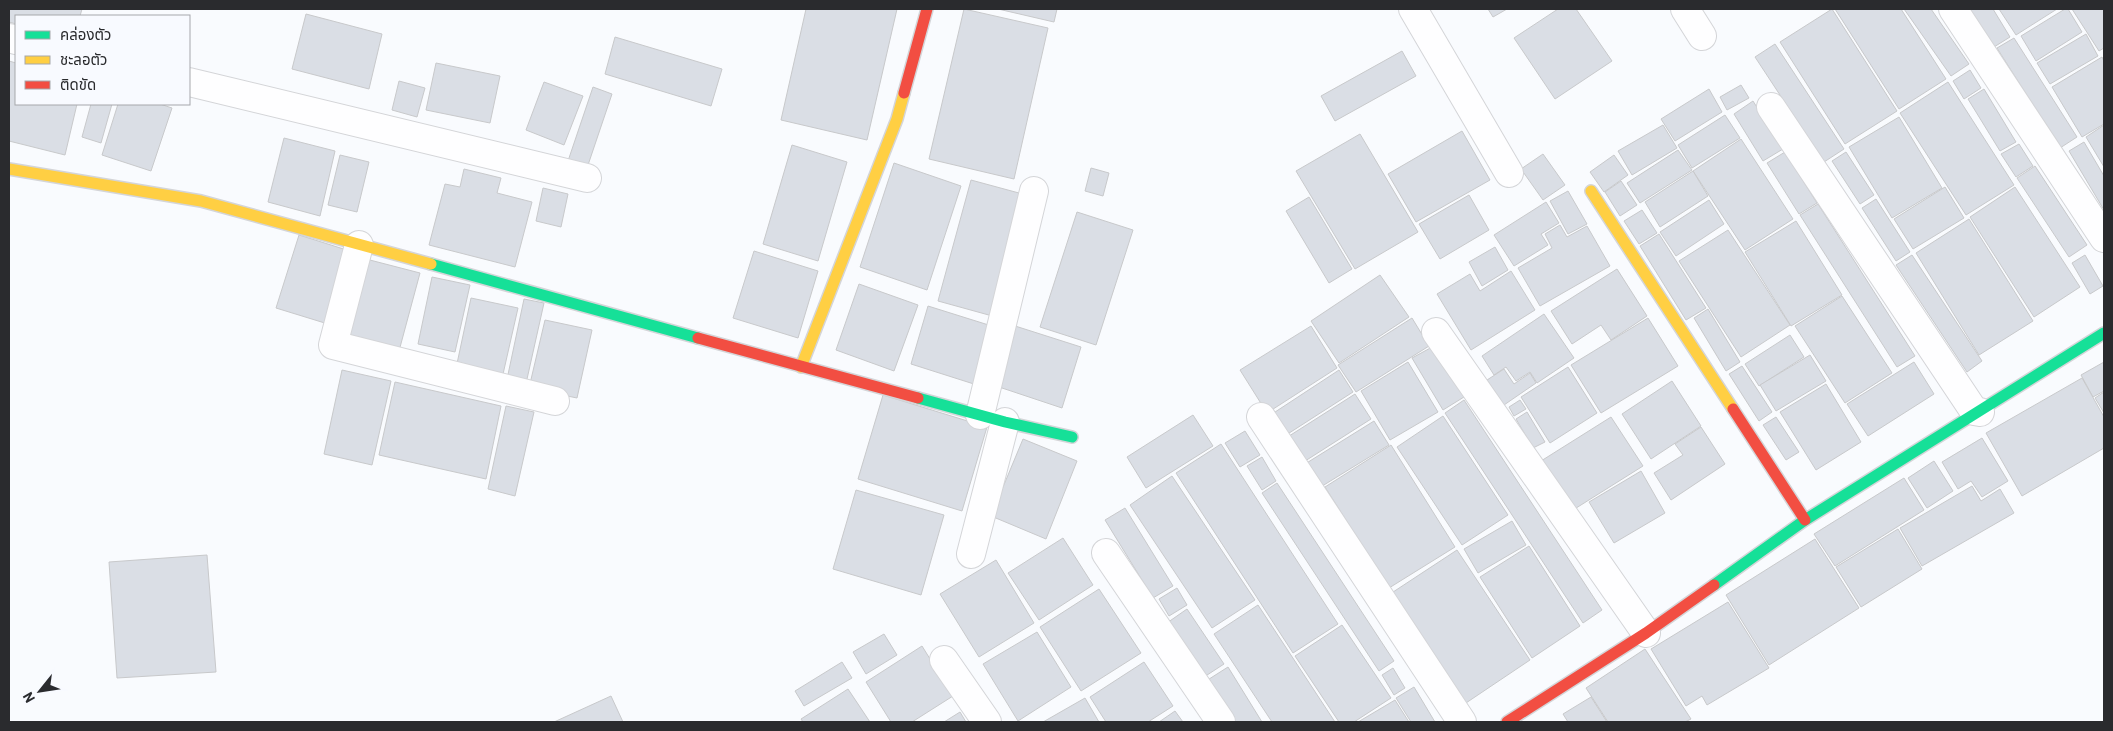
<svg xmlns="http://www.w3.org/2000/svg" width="2113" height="731" font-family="Barlow,'Noto Sans Thai',sans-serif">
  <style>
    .building { fill: #dadee5; stroke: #c8c9cb }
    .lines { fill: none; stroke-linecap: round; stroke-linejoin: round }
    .street-casing { stroke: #d4d5d8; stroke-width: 30 }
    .fast-casing { stroke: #d4d5d8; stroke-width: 14 }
    .slow-casing { stroke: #d4d5d8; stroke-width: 14 }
    .jam-casing { stroke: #d4d5d8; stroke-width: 14 }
    .street { stroke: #fefeff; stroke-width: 28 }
    .fast { stroke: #16e098; stroke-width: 11 }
    .slow { stroke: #ffcf43; stroke-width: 11 }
    .jam { stroke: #f24e42; stroke-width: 11 }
  </style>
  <rect width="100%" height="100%" fill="#f9fbfe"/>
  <g class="building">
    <polygon points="9,9 82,9 80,16 16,16 16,24 9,22"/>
    <polygon points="806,9 897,9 867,140 781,120"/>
    <polygon points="964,9 1048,28 1014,179 929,159"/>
    <polygon points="998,9 1057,9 1054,22"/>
    <polygon points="1488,9 1507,9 1493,17"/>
    <polygon points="1558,9 1576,9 1612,61 1555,99 1514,38"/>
    <polygon points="1832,9 1897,111 1845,144 1780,42"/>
    <polygon points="1835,9 1901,9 1946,79 1899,109"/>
    <polygon points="1904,9 1931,9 1969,64 1951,76"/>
    <polygon points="1969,9 1993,9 2010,37 1994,47"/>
    <polygon points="1999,9 2057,9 2016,35"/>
    <polygon points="2065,9 2068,9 2082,32 2036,61 2021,36"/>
    <polygon points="2072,9 2104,9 2104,48 2099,51"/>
    <polygon points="306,14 382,34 369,89 292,69"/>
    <polygon points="2086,34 2098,56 2050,84 2037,63"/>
    <polygon points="615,37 722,69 711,106 605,74"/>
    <polygon points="2014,38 2077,137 2060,148 1997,48"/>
    <polygon points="1775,44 1844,149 1824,162 1755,57"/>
    <polygon points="1402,51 1416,76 1335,121 1321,96"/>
    <polygon points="2102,57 2104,61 2104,124 2082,137 2052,87"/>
    <polygon points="9,61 16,63 16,104 77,104 65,155 9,141"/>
    <polygon points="436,63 500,76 490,123 426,110"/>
    <polygon points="1970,70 1981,88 1964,99 1953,81"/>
    <polygon points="399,81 425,88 417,117 392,110"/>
    <polygon points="544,82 583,96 564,145 526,130"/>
    <polygon points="1948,82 2014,185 1966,215 1900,113"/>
    <polygon points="1741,85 1749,98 1727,110 1720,97"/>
    <polygon points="593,87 612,94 587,168 568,161"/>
    <polygon points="1709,89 1722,112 1675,141 1661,119"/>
    <polygon points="1984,89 2016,142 2000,151 1968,99"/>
    <polygon points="1753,101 1783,149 1763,161 1734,114"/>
    <polygon points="91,104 112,104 101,143 82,137"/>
    <polygon points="118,104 160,104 172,108 151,171 102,155"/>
    <polygon points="1725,115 1740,138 1692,168 1678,145"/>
    <polygon points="1899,117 1942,188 1892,218 1849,147"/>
    <polygon points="1663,125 1677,148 1632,175 1618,151"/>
    <polygon points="2104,125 2104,167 2086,137"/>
    <polygon points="1462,131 1490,180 1416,222 1388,174"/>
    <polygon points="1360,134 1418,232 1355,269 1296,171"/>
    <polygon points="284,138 335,151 320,216 268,202"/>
    <polygon points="1741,139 1793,219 1745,250 1693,171"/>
    <polygon points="2084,142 2104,176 2104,210 2069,151"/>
    <polygon points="2019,144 2033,166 2016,177 2001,154"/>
    <polygon points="792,145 847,162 818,261 763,244"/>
    <polygon points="1678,150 1692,170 1640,203 1627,183"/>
    <polygon points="1785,152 1817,203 1799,214 1767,163"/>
    <polygon points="1846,152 1874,195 1860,204 1832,161"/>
    <polygon points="1543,154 1565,185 1543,200 1521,169"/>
    <polygon points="340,155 369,162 357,212 328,205"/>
    <polygon points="1614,155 1628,175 1604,192 1590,172"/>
    <polygon points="894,163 961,186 927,290 860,267"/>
    <polygon points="2035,166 2087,245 2069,257 2017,178"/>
    <polygon points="1091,168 1109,173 1103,196 1085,191"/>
    <polygon points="464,169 501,178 497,193 532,202 515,267 429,245 445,184 460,187"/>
    <polygon points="1693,171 1708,196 1660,227 1645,202"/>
    <polygon points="971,180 1030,196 996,317 938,301"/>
    <polygon points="1621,181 1637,205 1620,216 1605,192"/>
    <polygon points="1945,187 1964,218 1913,249 1894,219"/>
    <polygon points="2015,187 2080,287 2034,317 1970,217"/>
    <polygon points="543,188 568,194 561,227 536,221"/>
    <polygon points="1568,191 1587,224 1568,234 1550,201"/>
    <polygon points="1469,195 1489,230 1440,259 1419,224"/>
    <polygon points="1309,197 1352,269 1329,283 1286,211"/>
    <polygon points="1876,199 1910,252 1896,261 1862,208"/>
    <polygon points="1709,200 1724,224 1676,256 1660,232"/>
    <polygon points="1546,202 1559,223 1541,234 1548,245 1514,266 1494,235"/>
    <polygon points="1818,204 1915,356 1897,367 1800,215"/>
    <polygon points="1642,210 1657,233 1639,244 1624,221"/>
    <polygon points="1077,212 1133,230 1096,345 1040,327"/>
    <polygon points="1969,219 2033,321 1979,355 1916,253"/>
    <polygon points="1796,221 1842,295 1791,326 1745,252"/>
    <polygon points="1560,225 1567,237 1587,226 1610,266 1540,306 1518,268 1552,248 1545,234"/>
    <polygon points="1728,230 1790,325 1741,357 1679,261"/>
    <polygon points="1659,234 1706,308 1686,320 1640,246"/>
    <polygon points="299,235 350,251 328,324 276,308"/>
    <polygon points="1495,247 1508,270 1482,286 1469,262"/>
    <polygon points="754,251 818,271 798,338 733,318"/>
    <polygon points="1912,255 1982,361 1967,372 1896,265"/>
    <polygon points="2085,255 2103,286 2090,294 2072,263"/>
    <polygon points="366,259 420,273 399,351 345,337"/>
    <polygon points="1617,269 1647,316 1611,340 1601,325 1572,344 1551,311"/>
    <polygon points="1511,271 1535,310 1471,350 1437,294 1470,274 1480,291"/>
    <polygon points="1380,275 1409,317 1339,363 1311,321"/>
    <polygon points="432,277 470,285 455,352 418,344"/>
    <polygon points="859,284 918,305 894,371 836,350"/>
    <polygon points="1842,296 1892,373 1845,403 1795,326"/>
    <polygon points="471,298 518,308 501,383 455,373"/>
    <polygon points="524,299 544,303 525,388 506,384"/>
    <polygon points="928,306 995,327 977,385 911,364"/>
    <polygon points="1708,309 1740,362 1726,371 1694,318"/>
    <polygon points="1544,314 1574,358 1537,383 1530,372 1516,381 1506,367 1494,375 1482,356"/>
    <polygon points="1412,318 1429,346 1356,392 1338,365"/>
    <polygon points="1648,318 1678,366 1601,413 1571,365"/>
    <polygon points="545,320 592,330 577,398 529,388"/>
    <polygon points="1012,325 1081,347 1062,408 993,385"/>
    <polygon points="1311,326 1337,368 1267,413 1240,370"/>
    <polygon points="1790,335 1804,357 1759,386 1745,364"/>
    <polygon points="1434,346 1464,397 1443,410 1412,358"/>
    <polygon points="1810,355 1826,381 1776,411 1760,385"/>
    <polygon points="1408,362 1438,412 1390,440 1361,391"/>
    <polygon points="1914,362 1934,394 1868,436 1847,404"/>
    <polygon points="2104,362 2104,391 2093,397 2081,375"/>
    <polygon points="1742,366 1772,412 1759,421 1729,374"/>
    <polygon points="1568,367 1597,413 1550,443 1521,397"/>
    <polygon points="1504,369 1514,384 1530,373 1536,383 1504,405 1487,380"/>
    <polygon points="342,370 391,381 372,465 324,454"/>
    <polygon points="1339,370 1353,392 1283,437 1269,416"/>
    <polygon points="2082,378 2104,417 2104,448 2022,496 1986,433"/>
    <polygon points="1672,381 1701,426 1651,459 1622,414"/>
    <polygon points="395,382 501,406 486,479 379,455"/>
    <polygon points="1826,384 1861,442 1816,470 1780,412"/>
    <polygon points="2104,392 2104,413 2095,398"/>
    <polygon points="1355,394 1371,419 1302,463 1286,438"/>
    <polygon points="883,395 987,427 962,511 858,479"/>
    <polygon points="1464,400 1602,610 1583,623 1445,413"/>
    <polygon points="1520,400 1526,409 1514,416 1509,407"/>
    <polygon points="506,406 534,412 515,496 488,489"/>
    <polygon points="1527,412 1545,442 1533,448 1516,419"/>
    <polygon points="1193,415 1213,446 1146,488 1127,457"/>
    <polygon points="1443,416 1508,515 1462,545 1397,447"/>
    <polygon points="1611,417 1643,466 1573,510 1541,461"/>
    <polygon points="1776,417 1799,452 1786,460 1763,425"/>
    <polygon points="1374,421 1389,445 1319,488 1305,464"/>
    <polygon points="1701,427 1725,464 1671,500 1654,473 1683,455 1675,444"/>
    <polygon points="1245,431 1260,455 1240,467 1225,443"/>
    <polygon points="1982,438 2008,481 1982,497 1971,481 1958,489 1942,462"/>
    <polygon points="1023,439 1077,461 1046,539 991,516"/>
    <polygon points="1221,444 1338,624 1293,653 1176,473"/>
    <polygon points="1391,445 1455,547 1389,588 1325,487"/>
    <polygon points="1262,457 1276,481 1262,490 1247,466"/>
    <polygon points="1934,461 1953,491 1927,508 1908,478"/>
    <polygon points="1641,471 1665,513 1614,543 1589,502"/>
    <polygon points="1172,476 1255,600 1212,628 1130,505"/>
    <polygon points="1904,478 1924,510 1835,566 1814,534"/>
    <polygon points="1277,483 1394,661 1379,671 1262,493"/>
    <polygon points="1972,486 1981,501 2000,489 2014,513 1922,566 1900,528"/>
    <polygon points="856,490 944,515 921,595 833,569"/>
    <polygon points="1125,508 1173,586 1153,598 1105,520"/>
    <polygon points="1512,521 1526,545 1478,573 1464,549"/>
    <polygon points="1898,529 1922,569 1861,607 1836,567"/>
    <polygon points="1063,538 1093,585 1039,620 1008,573"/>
    <polygon points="1815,539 1859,608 1769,665 1726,595"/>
    <polygon points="1529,546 1580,626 1532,658 1480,577"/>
    <polygon points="1457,550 1530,660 1460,707 1387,596"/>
    <polygon points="207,555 216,672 117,678 109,562"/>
    <polygon points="996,560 1034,623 979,657 940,594"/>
    <polygon points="1177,588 1187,605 1169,616 1159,599"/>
    <polygon points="1099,589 1141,653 1081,691 1040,627"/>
    <polygon points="1728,602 1769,668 1707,705 1702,696 1686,706 1651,649"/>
    <polygon points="1258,605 1335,722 1272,722 1214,634"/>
    <polygon points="1187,609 1224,664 1201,679 1164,625"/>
    <polygon points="1342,625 1391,698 1354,722 1339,722 1295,656"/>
    <polygon points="1037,632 1071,687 1018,721 983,664"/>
    <polygon points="884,634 897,655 866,674 853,652"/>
    <polygon points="922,646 953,696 912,722 891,722 866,682"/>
    <polygon points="1645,649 1691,719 1685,722 1608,722 1586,688"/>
    <polygon points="842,662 852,678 804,706 795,691"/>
    <polygon points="1144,662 1173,706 1148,722 1106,722 1090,697"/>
    <polygon points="1228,667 1262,722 1232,722 1206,681"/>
    <polygon points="1393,668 1405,688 1394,695 1382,675"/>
    <polygon points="1414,687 1435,722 1411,722 1396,698"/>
    <polygon points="848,689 870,722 803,722 801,719"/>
    <polygon points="611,696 623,722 554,722"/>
    <polygon points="1591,697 1607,722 1568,722 1563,714"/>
    <polygon points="1085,698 1099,722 1043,722"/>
    <polygon points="1395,700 1409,722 1358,722"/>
    <polygon points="1175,711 1183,722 1159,722"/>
    <polygon points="960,712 966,722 944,722"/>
  </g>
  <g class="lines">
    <g class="street-casing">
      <g id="street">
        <polyline points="1413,9 1509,173"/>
        <polyline points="1685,9 1702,36"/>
        <polyline points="1953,9 2104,238"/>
        <polyline points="9,38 16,40"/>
        <polyline points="189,82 587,178"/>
        <polyline points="1771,107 1974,411 1980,412"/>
        <polyline points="359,245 333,345 555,401"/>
        <polyline points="1436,332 1646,633"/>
        <polyline points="980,415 1034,191"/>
        <polyline points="1261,417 1462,722"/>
        <polyline points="1106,553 1221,722"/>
        <polyline points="971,554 1005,422"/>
        <polyline points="944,660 987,722"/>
      </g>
    </g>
    <g class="fast-casing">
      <g id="fast">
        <polyline points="431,264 698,338"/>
        <polyline points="918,398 1005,422 1072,437"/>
        <polyline points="1714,585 1805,520 2104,333"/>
      </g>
    </g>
    <g class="slow-casing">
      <g id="slow">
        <polyline points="9,169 201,201 431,264"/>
        <polyline points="1591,191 1733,409"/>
        <polyline points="801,367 897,119 904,93"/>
      </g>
    </g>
    <g class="jam-casing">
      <g id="jam">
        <polyline points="904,93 927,9"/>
        <polyline points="698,338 918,398"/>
        <polyline points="1733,409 1805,520"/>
        <polyline points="1507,722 1646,633 1714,585"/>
      </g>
    </g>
    <use href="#street" class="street"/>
    <use href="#fast" class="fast"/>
    <use href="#slow" class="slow"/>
    <use href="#jam" class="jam"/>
  </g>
  <rect width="2113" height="731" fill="none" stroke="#2a2b2e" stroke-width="20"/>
  <rect x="15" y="15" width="175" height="90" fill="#f8faff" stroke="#a6a7ab"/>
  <rect x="25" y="31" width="25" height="8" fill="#16e098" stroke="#a6a7ab"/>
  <text x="60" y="40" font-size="15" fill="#2a2b2e">คล่องตัว</text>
  <rect x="25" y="56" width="25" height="8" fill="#ffcf43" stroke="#a6a7ab"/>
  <text x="60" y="65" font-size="15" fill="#2a2b2e">ชะลอตัว</text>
  <rect x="25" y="81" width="25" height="8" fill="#f24e42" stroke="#a6a7ab"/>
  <text x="60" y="90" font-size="15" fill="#2a2b2e">ติดขัด</text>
  <g transform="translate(40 691) rotate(240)" stroke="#f8faff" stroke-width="4" paint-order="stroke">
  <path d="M0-4L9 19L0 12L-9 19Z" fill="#2a2b2e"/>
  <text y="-8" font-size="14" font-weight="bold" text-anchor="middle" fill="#2a2b2e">N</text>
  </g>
</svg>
